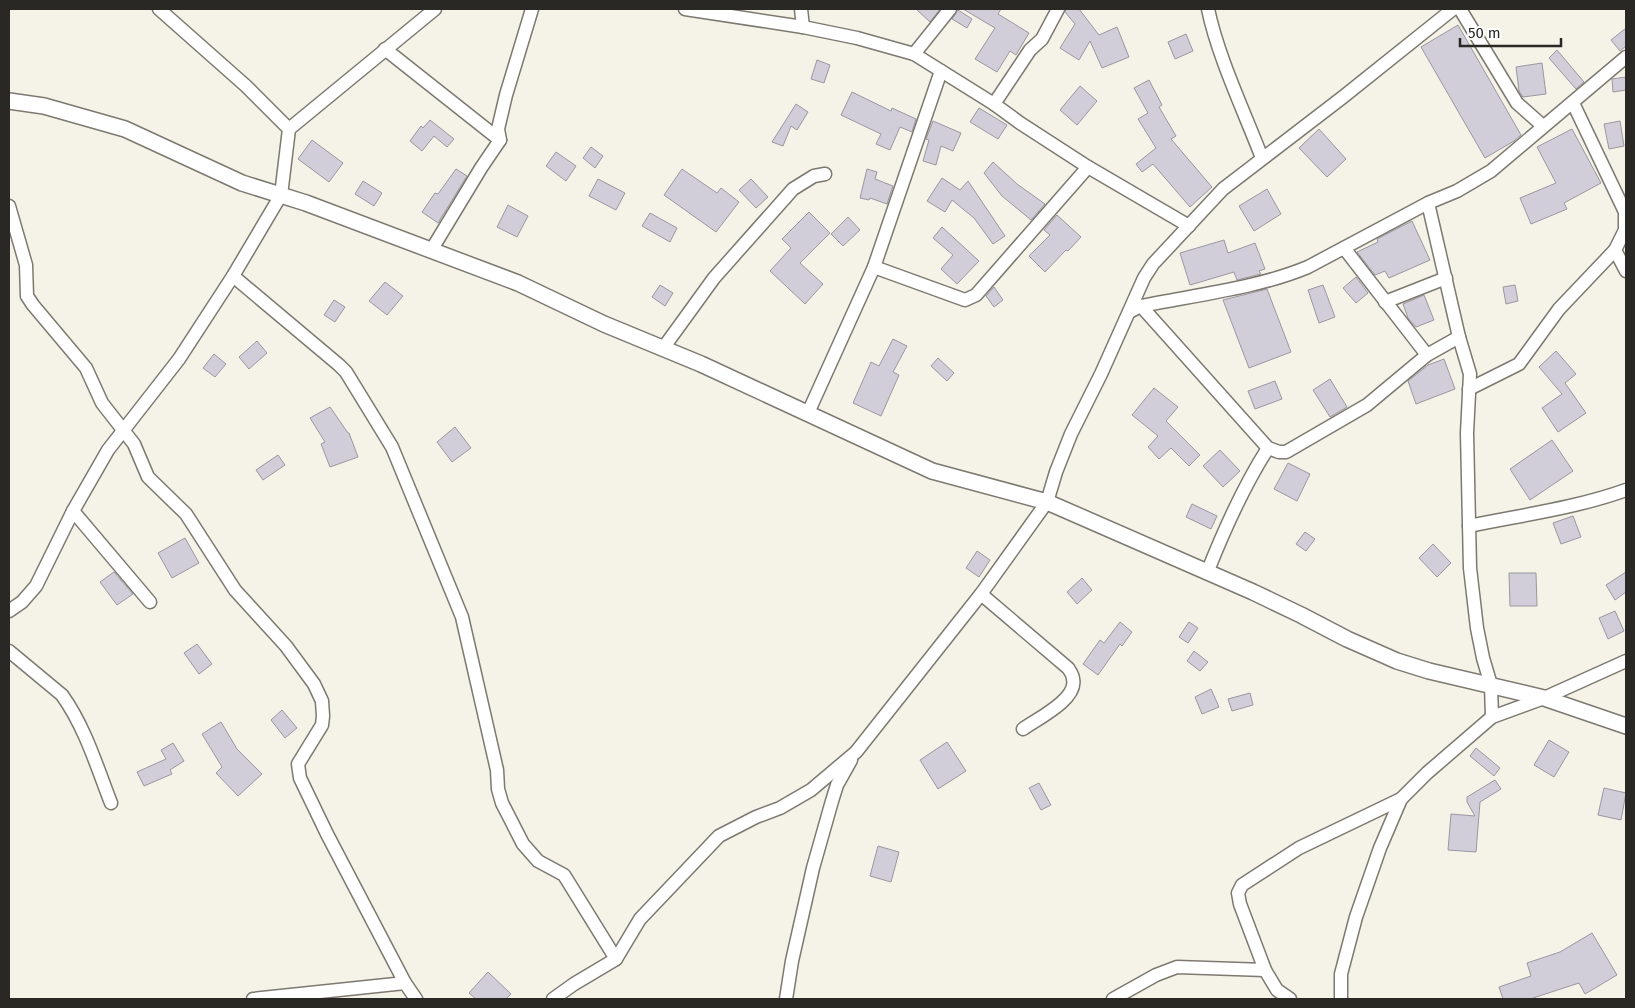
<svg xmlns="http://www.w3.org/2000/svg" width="1635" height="1008" font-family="'Fira Sans',sans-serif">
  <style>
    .building { fill: #d1ced9; stroke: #9a97a1 }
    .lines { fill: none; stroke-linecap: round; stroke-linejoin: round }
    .minor-casing { stroke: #7d7970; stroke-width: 15 }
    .tertiary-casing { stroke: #7d7970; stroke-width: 18 }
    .minor { stroke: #fff; stroke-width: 12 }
    .tertiary { stroke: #fff; stroke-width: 15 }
  </style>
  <rect width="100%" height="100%" fill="#f5f2e7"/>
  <g class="building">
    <polygon points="916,9 940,9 930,22"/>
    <polygon points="963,9 1001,9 998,14 1029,33 1016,55 1010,51 997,72 975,59 995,28"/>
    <polygon points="1066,9 1079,9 1099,35 1117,27 1129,57 1102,68 1090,41 1079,60 1060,48 1075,24 1065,12"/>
    <polygon points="958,10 972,19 967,28 952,19"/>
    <polygon points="1458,25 1521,135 1514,141 1485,158 1421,47"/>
    <polygon points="1626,28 1626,46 1620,51 1611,40"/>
    <polygon points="1186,34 1193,51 1175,59 1168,42"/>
    <polygon points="1557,50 1584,82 1576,89 1549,58"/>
    <polygon points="817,60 830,65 824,83 811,79"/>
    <polygon points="1542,63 1546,94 1523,97 1519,91 1516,67"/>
    <polygon points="1626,77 1626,90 1613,92 1612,79"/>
    <polygon points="1149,80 1162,105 1159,107 1176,136 1171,139 1212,187 1190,207 1153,164 1142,172 1136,164 1156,148 1138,119 1148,113 1134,88"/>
    <polygon points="1080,86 1097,101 1077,125 1060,110"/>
    <polygon points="852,92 891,111 892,108 916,119 912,132 900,127 890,150 876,144 881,134 841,115"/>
    <polygon points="796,104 808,112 797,130 791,126 783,146 772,142"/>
    <polygon points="979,108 1007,125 998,139 970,122"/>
    <polygon points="430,120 454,139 447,147 434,136 422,151 410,141 421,126 423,128"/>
    <polygon points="933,121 961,133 953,151 941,146 936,165 923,161 929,140 926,139"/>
    <polygon points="1620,121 1624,146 1609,149 1604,124"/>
    <polygon points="1319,129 1346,159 1327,177 1299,148"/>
    <polygon points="1572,129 1601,183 1564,203 1567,209 1531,224 1520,198 1556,183 1537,147"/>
    <polygon points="312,140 343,163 329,182 298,159"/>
    <polygon points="591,147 603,156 595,168 583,158"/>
    <polygon points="556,152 576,166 566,181 546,166"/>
    <polygon points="993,162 1017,184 1045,204 1031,220 1002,196 984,173"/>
    <polygon points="456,169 467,176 438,223 422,212 435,193 438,194"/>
    <polygon points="682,169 717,193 721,188 739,202 716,232 664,195"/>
    <polygon points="867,169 877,172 875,179 893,186 887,204 870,198 869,200 860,198"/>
    <polygon points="942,178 960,190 968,181 1005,236 993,244 974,218 952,200 945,212 927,201"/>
    <polygon points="598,179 625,193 616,210 589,196"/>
    <polygon points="751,179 768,197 756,208 739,190"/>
    <polygon points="363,181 382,193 374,206 355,194"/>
    <polygon points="1267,189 1281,214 1254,231 1239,206"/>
    <polygon points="508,205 528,216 517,237 497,227"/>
    <polygon points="809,212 830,233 800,263 823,284 805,304 770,271 791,248 782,239"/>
    <polygon points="650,213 677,228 670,242 642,226"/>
    <polygon points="1057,215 1081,237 1068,251 1066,250 1045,272 1029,256 1050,235 1044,230"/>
    <polygon points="848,217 860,230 843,246 831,234"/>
    <polygon points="1412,221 1430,260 1389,278 1385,271 1375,275 1357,252 1378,242 1377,239"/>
    <polygon points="942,227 979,261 957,284 941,269 953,255 933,238"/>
    <polygon points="1224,240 1228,253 1255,243 1265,269 1259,271 1261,274 1237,280 1234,272 1190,285 1180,253"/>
    <polygon points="1356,277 1368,293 1356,303 1343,288"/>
    <polygon points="385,282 403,296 387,315 369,301"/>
    <polygon points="660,285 673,293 665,306 652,297"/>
    <polygon points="1323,285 1335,317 1319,323 1308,290"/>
    <polygon points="1515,285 1518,301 1506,304 1503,287"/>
    <polygon points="994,287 1003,300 994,307 986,296"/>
    <polygon points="1267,289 1291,352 1249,368 1223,300"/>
    <polygon points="1424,295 1434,320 1416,327 1408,318 1403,304"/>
    <polygon points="334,300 345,307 335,322 324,315"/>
    <polygon points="893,339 907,346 893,372 899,375 881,416 853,403 871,362 879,366"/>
    <polygon points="257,341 267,353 249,369 239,357"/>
    <polygon points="1556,351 1576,374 1565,383 1586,413 1558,432 1542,408 1562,394 1539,367"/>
    <polygon points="214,354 226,364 215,377 203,368"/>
    <polygon points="938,358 954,373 947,381 931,366"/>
    <polygon points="1444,359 1455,389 1416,404 1408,381 1428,365"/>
    <polygon points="1330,379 1347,407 1330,417 1313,390"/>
    <polygon points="1275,381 1282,399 1255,409 1248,391"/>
    <polygon points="1154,388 1178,407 1166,421 1200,455 1189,466 1171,448 1159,459 1148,447 1158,436 1132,415"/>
    <polygon points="330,407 348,433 349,433 358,457 330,467 321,444 325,442 310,418"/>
    <polygon points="455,427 471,448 452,462 437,442"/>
    <polygon points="1552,440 1573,471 1530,500 1510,469"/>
    <polygon points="1220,450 1240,471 1223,487 1203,466"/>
    <polygon points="278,455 285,465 263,480 256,470"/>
    <polygon points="1288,463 1310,474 1297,501 1274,489"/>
    <polygon points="1192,504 1217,516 1211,529 1186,517"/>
    <polygon points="1573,516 1581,537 1561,544 1553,523"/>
    <polygon points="1305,532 1315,539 1306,551 1296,544"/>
    <polygon points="185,538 199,563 172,578 158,553"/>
    <polygon points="1433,544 1451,563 1437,577 1419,558"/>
    <polygon points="977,551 990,560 979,577 966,568"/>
    <polygon points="114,572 133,594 117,605 100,582"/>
    <polygon points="1626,572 1626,592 1615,600 1606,585"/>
    <polygon points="1509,573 1536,573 1537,606 1510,606"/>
    <polygon points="1082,578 1092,590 1077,604 1067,592"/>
    <polygon points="1615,611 1624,631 1608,639 1599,618"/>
    <polygon points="1120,622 1132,632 1122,646 1120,644 1098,675 1083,664 1100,640 1104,643"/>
    <polygon points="1189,622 1198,628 1188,643 1179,637"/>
    <polygon points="197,644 212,664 199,674 184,653"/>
    <polygon points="1194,651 1208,662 1200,671 1187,661"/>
    <polygon points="1211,689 1219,707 1202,714 1195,697"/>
    <polygon points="1250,693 1253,705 1232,711 1228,699"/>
    <polygon points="282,710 297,728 285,738 271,720"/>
    <polygon points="221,722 237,749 262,774 238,796 216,773 222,767 202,734"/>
    <polygon points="1549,740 1569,752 1554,777 1534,765"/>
    <polygon points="947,742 966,771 938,789 920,760"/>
    <polygon points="173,743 184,761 170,770 172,774 144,786 137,772 166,759 161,750"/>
    <polygon points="1476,748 1500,768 1494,776 1470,756"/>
    <polygon points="1495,780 1501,789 1480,802 1476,852 1448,850 1451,814 1475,816 1467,802 1467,797"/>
    <polygon points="1039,783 1051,805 1041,810 1029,788"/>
    <polygon points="1604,788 1626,793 1621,820 1598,815"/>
    <polygon points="878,846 899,852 891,882 870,876"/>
    <polygon points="1592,933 1617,975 1585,994 1579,983 1530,999 1503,999 1499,987 1531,976 1527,963 1560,952"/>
    <polygon points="488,972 511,994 506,999 476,999 469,993"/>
  </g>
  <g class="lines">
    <g class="minor-casing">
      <g id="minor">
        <polyline points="159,9 246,86 289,129"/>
        <polyline points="685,9 803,27 857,38 914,54 994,104 1020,123 1088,167 1189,226"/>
        <polyline points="801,9 803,27"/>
        <path d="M 1208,9 C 1218,57 1244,111 1262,158"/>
        <polyline points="1460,9 1517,103 1543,126"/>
        <polyline points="385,49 500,140"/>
        <polyline points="914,54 950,9"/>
        <polyline points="994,104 1030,50 1042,39 1058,9"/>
        <polyline points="1428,203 1459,337 1470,374 1467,433 1470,568 1477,628 1483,658 1491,685 1492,717"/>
        <polyline points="9,206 26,265 27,296 33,305 86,368 102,403 134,444 148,477 186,514 235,590 286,646 314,684 322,701 323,716 322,725 298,764 300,778 327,834 405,983 416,999"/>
        <polyline points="1344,248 1427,355"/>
        <polyline points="432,249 481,168 500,140 498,129 506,95 532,9"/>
        <polyline points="1615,250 1626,271"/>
        <polyline points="874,267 965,300 976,295 1088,167"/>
        <polyline points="233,276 339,365 346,372 392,447 462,617 497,770 498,789 502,803 523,844 538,861 564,875 616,959"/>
        <polyline points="1385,302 1446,278"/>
        <polyline points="1141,306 1268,448 1279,452 1286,452 1367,405 1427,355 1459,337"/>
        <path d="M 1129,312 L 1141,306 C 1195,295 1258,288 1308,267 L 1428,203 L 1457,191 L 1491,171 L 1626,57"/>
        <polyline points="664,347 714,278 793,189 814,176 825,174"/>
        <polyline points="1469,389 1519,364 1559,309 1615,250 1625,230 1625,212 1573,103"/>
        <polyline points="808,413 874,267 941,71"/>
        <polyline points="73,511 150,602"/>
        <path d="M 1469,526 C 1522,515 1576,508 1626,490"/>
        <path d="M 1207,573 C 1224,530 1243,487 1268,448"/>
        <path d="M 981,594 L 1068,668 C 1070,671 1073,675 1073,679 C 1078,699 1037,719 1023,729"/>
        <polyline points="9,611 22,602 36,586 73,511 108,450 179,359 233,276 281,195 289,129 435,9"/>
        <path d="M 9,651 L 62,695 C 85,727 97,767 111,803"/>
        <polyline points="253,999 405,983"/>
        <polyline points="553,999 574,984 616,959 640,919 719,836 756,817 780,808 811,790 856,752 981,594 1047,502 1056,472 1071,434 1101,374 1144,278 1153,264 1223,189 1343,97 1453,9"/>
        <polyline points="786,999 792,961 813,868 832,801 837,785 851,760"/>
        <polyline points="1113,999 1156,975 1177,967 1265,970"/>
        <polyline points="1290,999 1277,990 1265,970 1240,904 1238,893 1242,885 1299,848 1401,799"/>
        <polyline points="1341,999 1341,974 1356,917 1380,848 1401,799 1427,773 1492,717 1544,698 1626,661"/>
      </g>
    </g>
    <g class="tertiary-casing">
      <polyline id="tertiary" points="9,101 44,106 125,129 242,183 306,203 518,283 604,324 701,364 932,471 1047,502 1253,592 1301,615 1347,639 1397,661 1429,671 1544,698 1626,726"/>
    </g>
    <use href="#minor" class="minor"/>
    <use href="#tertiary" class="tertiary"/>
  </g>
  <rect width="1635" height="1008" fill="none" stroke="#292824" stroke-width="20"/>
  <path d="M1460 38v8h101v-8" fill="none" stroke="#292824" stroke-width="2.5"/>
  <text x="1468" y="38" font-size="15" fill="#292824" stroke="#ffffff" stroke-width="4" paint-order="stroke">50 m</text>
</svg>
